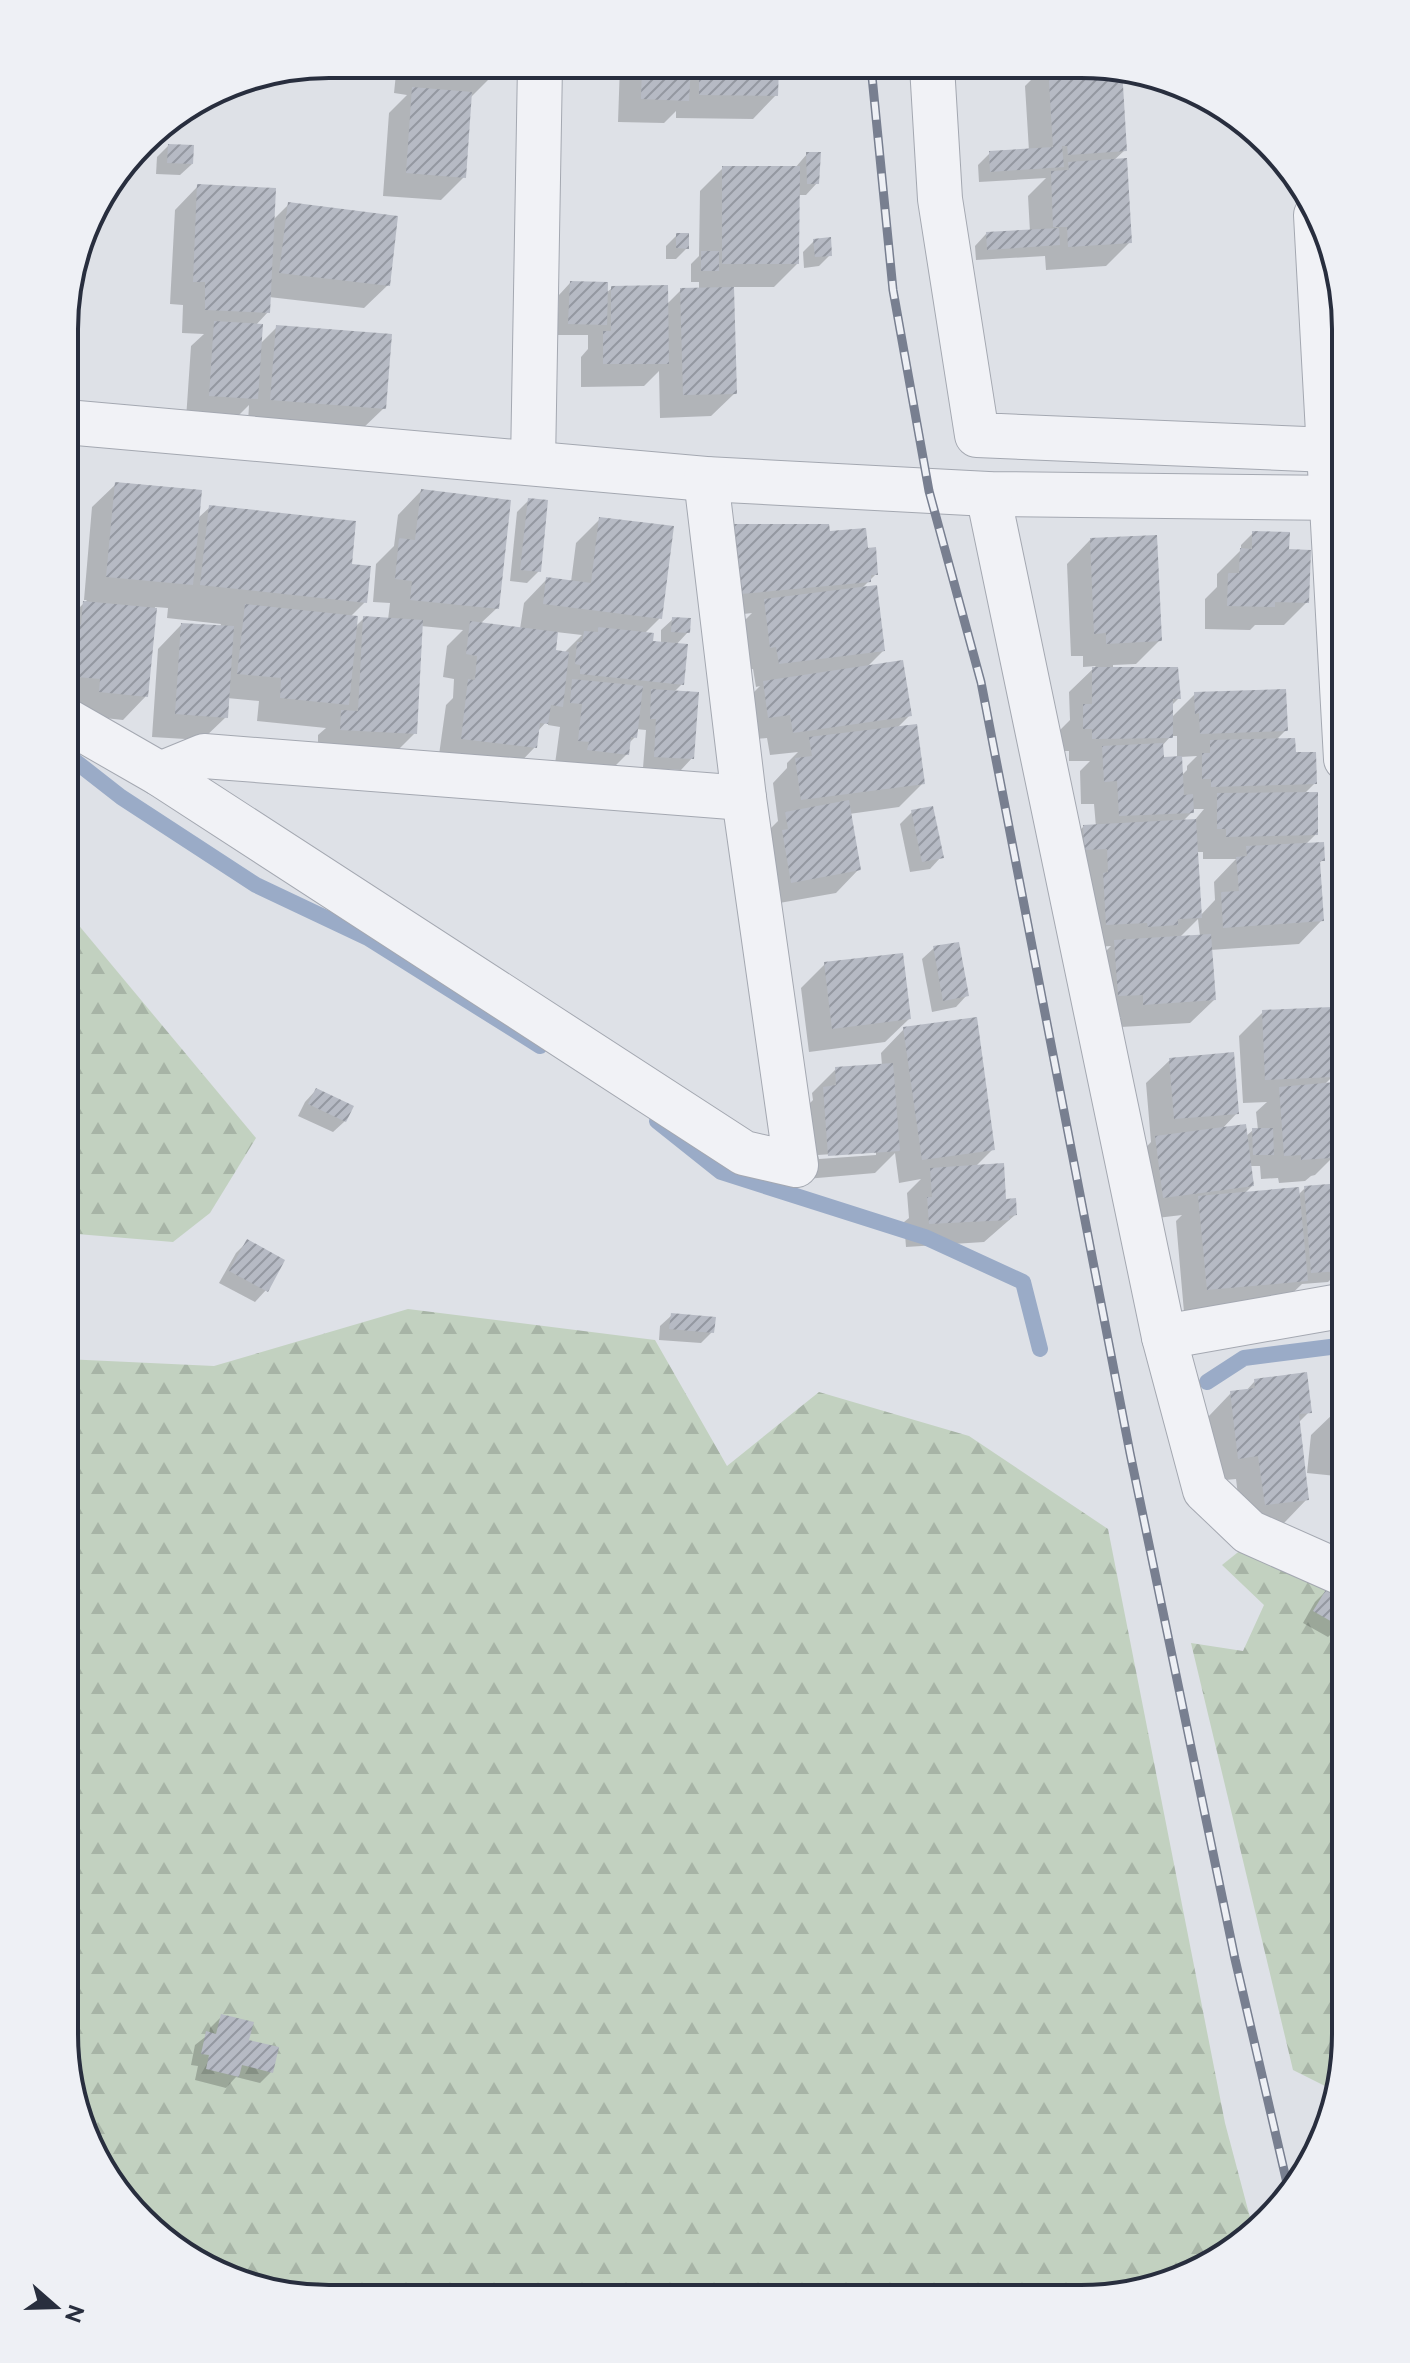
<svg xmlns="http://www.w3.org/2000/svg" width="1410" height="2363" font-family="Raleway,sans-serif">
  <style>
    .forest { fill: url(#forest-firs) }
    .shadow { fill: #0003; fill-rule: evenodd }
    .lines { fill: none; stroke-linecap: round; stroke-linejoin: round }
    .stream { stroke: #9aabc7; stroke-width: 16 }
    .building { fill: url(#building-hatch) }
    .minor-casing { stroke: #a4a8b1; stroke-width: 46 }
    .minor { stroke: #f1f2f6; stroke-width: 44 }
    .rail-casing { stroke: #787f90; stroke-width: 9 }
    .rail { stroke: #eef0f5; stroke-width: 6; stroke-dasharray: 18; stroke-linecap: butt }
    .rim { fill: none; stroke: #282e3e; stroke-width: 4 }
  </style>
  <defs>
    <pattern id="forest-firs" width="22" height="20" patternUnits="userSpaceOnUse" patternTransform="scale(2)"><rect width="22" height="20" fill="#c2d1c0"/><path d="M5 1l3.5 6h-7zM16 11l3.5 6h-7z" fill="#a7b4a6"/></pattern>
    <pattern id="building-hatch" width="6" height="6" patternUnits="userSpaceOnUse" patternTransform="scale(2)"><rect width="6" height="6" fill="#b6bac4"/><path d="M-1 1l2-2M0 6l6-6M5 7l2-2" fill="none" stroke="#9498a1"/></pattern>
  </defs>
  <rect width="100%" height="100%" fill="#dee1e7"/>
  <g class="forest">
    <polygon points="76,922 256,1138 210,1213 173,1242 65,1233 65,929"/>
    <polygon points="408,1309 655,1340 727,1466 819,1392 969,1436 1108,1529 1225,2123 1252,2225 1182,2279 1082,2299 295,2297 167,2244 84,2135 64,2034 65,1359 214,1366"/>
    <polygon points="1247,1545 1346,1598 1345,2052 1337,2092 1293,2070 1191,1643 1243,1651 1264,1605 1222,1565"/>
  </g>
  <g class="shadow">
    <polygon points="397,64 492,64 491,77 470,98 464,177 441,200 383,196 389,113 407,95 394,93"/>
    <polygon points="620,65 777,65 776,95 753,119 676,118 676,111 664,123 618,122"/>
    <polygon points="1045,66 1120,68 1125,150 1113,161 1130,242 1106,266 1046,270 1045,256 976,260 975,246 986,234 1030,232 1028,196 1046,178 979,182 978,165 990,153 1029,151 1025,86"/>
    <polygon points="168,146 192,164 180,175 156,174 157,157"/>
    <polygon points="807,154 817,183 806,195 798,195 797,264 774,287 732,287 735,393 711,416 660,418 659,371 644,386 581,387 581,357 588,349 588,335 557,335 559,295 570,283 606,293 612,288 667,304 681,290 699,289 699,282 691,282 691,264 699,256 700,191 723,168 795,168"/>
    <polygon points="198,186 272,221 289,204 388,285 364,308 269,297 268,312 255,326 259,345 277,327 384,408 360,431 248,423 249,405 232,422 186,419 191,346 204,334 182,333 183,305 170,304 175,210"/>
    <polygon points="677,235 687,248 676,259 666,259 666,246"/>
    <polygon points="814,241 830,255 819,266 804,268 803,252"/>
    <path d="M 116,484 L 197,519 L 210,507 L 349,566 L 365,602 L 350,617 L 354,628 L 364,618 L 388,620 L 390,603 L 373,602 L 376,564 L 394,546 L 398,515 L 421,491 L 497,608 L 480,624 L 520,629 L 524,603 L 547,579 L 571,582 L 576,543 L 600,519 L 660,618 L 644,634 L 651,642 L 661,643 L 661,630 L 673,619 L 688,632 L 676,645 L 682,684 L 674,692 L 692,758 L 681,770 L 643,768 L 646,730 L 636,729 L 635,737 L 628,744 L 627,754 L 604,777 L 555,764 L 560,727 L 548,725 L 548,720 L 537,732 L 535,747 L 512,771 L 438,762 L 446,705 L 453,698 L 454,679 L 443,677 L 447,646 L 463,630 L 421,626 L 415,733 L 392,756 L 318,752 L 318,735 L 326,728 L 257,721 L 259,701 L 227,698 L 226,717 L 202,740 L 152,737 L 158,649 L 181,625 L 220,628 L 221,624 L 167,618 L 168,608 L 155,607 L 146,696 L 123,720 L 76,715 L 66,701 L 66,621 L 87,600 L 84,600 L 92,507 ZM 556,632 L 582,635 L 564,653 L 554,652 Z"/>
    <polygon points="529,500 539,571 527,583 510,581 517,512"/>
    <polygon points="1253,533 1307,602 1284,625 1255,625 1250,630 1205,629 1205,599 1217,587 1217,574 1241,550 1241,545"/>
    <polygon points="829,534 866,550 876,574 862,588 883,651 866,668 909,716 897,728 923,783 899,807 849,814 859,869 836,893 768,905 762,837 778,821 773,783 787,768 787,763 798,752 770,755 767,738 745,740 740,706 760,686 756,687 753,669 747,670 741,624 752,613 718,617 710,549"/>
    <path d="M 1090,540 L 1160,640 L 1136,664 L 1113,665 L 1113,669 L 1179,698 L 1171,706 L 1171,718 L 1195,694 L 1286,730 L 1276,740 L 1294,754 L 1315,783 L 1304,794 L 1316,834 L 1306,844 L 1323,860 L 1318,864 L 1322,920 L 1299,944 L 1210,950 L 1214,1000 L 1190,1023 L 1121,1027 L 1121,1017 L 1095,1019 L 1091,966 L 1111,946 L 1083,948 L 1060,851 L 1083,827 L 1096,827 L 1094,804 L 1081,804 L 1080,771 L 1090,761 L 1069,761 L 1069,751 L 1061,751 L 1060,730 L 1070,720 L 1069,692 L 1096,666 L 1083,667 L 1083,656 L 1071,656 L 1067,564 ZM 1171,736 L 1177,736 L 1177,758 L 1162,759 L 1161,747 ZM 1197,756 L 1187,766 L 1187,770 L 1181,776 L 1180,757 ZM 1192,809 L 1204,809 L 1194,821 L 1182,822 L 1192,812 ZM 1196,852 L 1203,852 L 1203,859 L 1236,859 L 1214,882 L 1215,900 L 1200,916 ZM 1198,919 L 1200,936 L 1179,938 Z"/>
    <polygon points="912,812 941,857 930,869 910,872 900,824"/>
    <polygon points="934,948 967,995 956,1007 932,1012 922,959"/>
    <polygon points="825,964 909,1019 885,1042 809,1052 801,988"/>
    <polygon points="1263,1012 1333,1076 1324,1085 1338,1152 1315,1175 1311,1176 1305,1181 1279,1183 1278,1178 1261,1179 1260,1166 1249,1166 1252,1186 1244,1194 1298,1195 1305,1188 1344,1245 1339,1251 1340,1270 1328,1282 1302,1284 1282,1303 1184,1312 1176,1221 1182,1215 1140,1220 1133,1161 1151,1142 1146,1083 1170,1060 1237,1113 1221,1130 1245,1137 1253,1130 1258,1130 1256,1112 1267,1102 1243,1103 1239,1036"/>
    <path d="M 904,1029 L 993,1149 L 975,1167 L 1015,1215 L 984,1242 L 906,1247 L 904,1222 L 909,1218 L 907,1193 L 921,1179 L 899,1183 L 895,1153 L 875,1173 L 806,1179 L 801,1112 L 813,1100 L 812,1093 L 836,1069 L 882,1066 L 881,1053 ZM 876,1151 L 876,1155 L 819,1159 L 818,1155 Z"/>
    <polygon points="316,1090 345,1121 333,1132 298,1116 305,1102"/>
    <polygon points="247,1242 266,1290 255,1302 219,1283 236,1253"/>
    <polygon points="672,1315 712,1332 701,1343 659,1340 660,1326"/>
    <polygon points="1255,1381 1309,1412 1298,1423 1307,1499 1284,1523 1242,1528 1236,1479 1215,1481 1208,1417 1231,1393 1245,1392"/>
    <polygon points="1346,1388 1346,1477 1307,1473 1311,1435 1335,1412 1336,1397"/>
    <polygon points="1327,1590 1340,1626 1328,1637 1303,1623 1315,1602"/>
    <polygon points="222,2016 271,2072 260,2083 236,2077 226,2088 195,2080 198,2066 191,2065 195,2045 209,2034 210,2028"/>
  </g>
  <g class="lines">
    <g class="stream">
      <polyline points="66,754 121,797 256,885 368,938 540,1046"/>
      <polyline points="657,1121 721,1172 925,1237 1023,1282 1040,1349"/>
      <polyline points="1207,1382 1244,1358 1346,1345"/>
    </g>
  </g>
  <g class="building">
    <polygon points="418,64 494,64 493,78 417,71"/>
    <polygon points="642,65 691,65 689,101 641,99"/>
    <polygon points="699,65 779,65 778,96 699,95"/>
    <polygon points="1048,66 1116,66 1122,69 1127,151 1068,155 1067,146 1062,146 1064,167 990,172 989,151 1053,147"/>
    <polygon points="412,87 472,92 466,178 406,173"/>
    <polygon points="168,144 194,145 193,164 167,163"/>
    <polygon points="806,152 821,152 819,184 807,184"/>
    <polygon points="1127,158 1132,243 1068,247 1067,227 1053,227 1051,171 1069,170 1068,162"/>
    <polygon points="722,166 800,166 799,264 722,264"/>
    <polygon points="197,184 276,188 270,313 205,310 205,282 193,282"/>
    <polygon points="288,202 398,216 390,286 279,273"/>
    <polygon points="1059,228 1060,245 987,250 986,232"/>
    <polygon points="676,233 689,233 689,249 676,248"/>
    <polygon points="831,237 832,256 815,257 813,239"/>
    <rect x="701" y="251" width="18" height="20"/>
    <polygon points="570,281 608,282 607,325 568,324"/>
    <polygon points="668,285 669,364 603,364 603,331 611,331 611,286"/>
    <polygon points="734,287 737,394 683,395 680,288"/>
    <polygon points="214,321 263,324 258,399 209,396"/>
    <polygon points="276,325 392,334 386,409 270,400"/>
    <polygon points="115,482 202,490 193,585 106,577"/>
    <polygon points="421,489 511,500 499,609 410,600 412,581 395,579 399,538 415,540"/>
    <polygon points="528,498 548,500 541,572 520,570"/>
    <polygon points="209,505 356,521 352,564 371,566 367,603 200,585"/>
    <polygon points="599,517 674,526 662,619 543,604 546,577 591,583"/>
    <polygon points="733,524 829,524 830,531 866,528 868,548 876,547 878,575 871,575 871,582 741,594"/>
    <polygon points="1252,531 1290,532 1289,549 1311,550 1309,603 1275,602 1275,607 1227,606 1228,573 1239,573 1240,548 1252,549"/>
    <polygon points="1157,535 1162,641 1106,644 1106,633 1094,634 1090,538"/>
    <polygon points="877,585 885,651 779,664 776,647 770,648 764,599"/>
    <polygon points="83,601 157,608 148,697 99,692 100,679 77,677 79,661 66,660 66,629 72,629 72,624 81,625"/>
    <polygon points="245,604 358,616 349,705 280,698 281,678 237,674"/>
    <polygon points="363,616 423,620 417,734 340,730 341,710 358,711"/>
    <polygon points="672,617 691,618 690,633 671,632"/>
    <polygon points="470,621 558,632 556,650 569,652 563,707 551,705 548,724 540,723 537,748 461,739 468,679 475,680 477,656 466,654"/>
    <polygon points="181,623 234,626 228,718 175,714"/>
    <polygon points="598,627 654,633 653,641 688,644 684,685 580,674 580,665 575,664 577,642 582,642 584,631 598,632"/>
    <polygon points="903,660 912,716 793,733 790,715 768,718 763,681"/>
    <polygon points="1092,667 1178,667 1181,699 1173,699 1173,738 1092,739 1092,729 1083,729 1083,704 1092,704"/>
    <polygon points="572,679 643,686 637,738 631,737 629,755 587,750 589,742 578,741 582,704 570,703"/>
    <polygon points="651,689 699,692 694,759 654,757 656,719 650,719"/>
    <polygon points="1286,689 1288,731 1200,734 1199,713 1195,714 1194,692"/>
    <polygon points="917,724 925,784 801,800 795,758 812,756 809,737"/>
    <polygon points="1295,738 1296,752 1316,752 1317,784 1211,787 1211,779 1202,779 1202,753 1210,753 1210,740"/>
    <polygon points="1163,743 1164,757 1182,756 1184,795 1193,794 1194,813 1119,816 1117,781 1104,782 1102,746"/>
    <polygon points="1318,792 1318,835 1226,837 1226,829 1217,829 1217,793"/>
    <polygon points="849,800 861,870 791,883 782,830 788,829 785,812"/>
    <polygon points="933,806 944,858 922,862 911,810"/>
    <polygon points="1196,819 1202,918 1178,919 1178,925 1148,927 1147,923 1106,925 1103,873 1108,872 1107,849 1084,850 1083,825"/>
    <polygon points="1324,842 1325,861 1320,861 1324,921 1223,928 1221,892 1239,891 1236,857 1247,856 1246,846"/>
    <polygon points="1211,934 1216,1000 1143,1005 1143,995 1118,996 1114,940"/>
    <polygon points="959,942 969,996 943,1001 933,946"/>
    <polygon points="903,953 911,1019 832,1029 824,962"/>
    <polygon points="1332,1007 1335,1077 1265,1080 1262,1010"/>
    <polygon points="977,1017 995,1150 922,1160 903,1027"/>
    <polygon points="1234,1052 1239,1114 1174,1119 1169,1058"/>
    <polygon points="893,1063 900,1151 828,1156 823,1087 836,1085 835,1067"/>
    <polygon points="1335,1082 1340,1153 1330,1153 1331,1158 1301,1160 1301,1155 1284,1156 1279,1087"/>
    <polygon points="316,1088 354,1106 346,1122 308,1104"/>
    <polygon points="1246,1124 1254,1186 1163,1198 1155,1136"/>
    <polygon points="1252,1128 1273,1128 1274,1155 1253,1155"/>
    <polygon points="1004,1163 1006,1199 1016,1198 1017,1215 1009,1216 1010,1220 929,1224 927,1197 932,1197 930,1168"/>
    <polygon points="1342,1183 1346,1246 1340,1246 1342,1271 1311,1273 1304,1186"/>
    <polygon points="1299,1187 1308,1281 1207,1290 1198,1196"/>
    <polygon points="247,1239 285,1260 268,1292 229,1271"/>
    <polygon points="671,1313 716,1317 714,1333 669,1329"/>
    <polygon points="1307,1372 1312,1413 1299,1414 1309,1500 1265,1505 1258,1456 1238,1459 1230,1391 1255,1388 1254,1379"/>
    <polygon points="1334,1409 1346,1411 1346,1452 1330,1450"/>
    <polygon points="1327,1588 1346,1598 1346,1619 1341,1627 1313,1611"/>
    <polygon points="221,2014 254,2022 249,2040 279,2047 273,2073 242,2065 239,2077 206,2069 209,2055 201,2054 206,2031 216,2034"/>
  </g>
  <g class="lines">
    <g class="minor-casing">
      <g id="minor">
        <polyline points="932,66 940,199 977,435 1329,450"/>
        <polyline points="1316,215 1346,759"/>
        <polyline points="66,422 706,479 988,494 1346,498"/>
        <polyline points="533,463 540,65"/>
        <polyline points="988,494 1164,1337 1205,1490 1249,1532 1346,1575"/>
        <polyline points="66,720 160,774 744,1153 796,1165 744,798 706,479"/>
        <polyline points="160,774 204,756 744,798"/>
        <polyline points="1164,1337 1346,1305"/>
      </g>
    </g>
    <use href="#minor" class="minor"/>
    <g class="rail-casing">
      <polyline id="rail" points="871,66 893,290 929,491 981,682 1130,1453 1235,1959 1290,2196"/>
    </g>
    <use href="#rail" class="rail"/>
  </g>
  <path d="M0 0H1410V2363H0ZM329 78H1081A251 251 0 0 1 1332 329V2034A251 251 0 0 1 1081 2285H329A251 251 0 0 1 78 2034V329A251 251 0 0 1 329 78Z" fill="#eef0f5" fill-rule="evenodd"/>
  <path class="rim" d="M329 78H1081A251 251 0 0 1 1332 329V2034A251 251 0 0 1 1081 2285H329A251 251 0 0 1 78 2034V329A251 251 0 0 1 329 78Z"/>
  <g transform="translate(56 2307) rotate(110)" stroke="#eef0f5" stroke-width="6" paint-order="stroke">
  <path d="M0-6L14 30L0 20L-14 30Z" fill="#282e3e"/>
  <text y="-12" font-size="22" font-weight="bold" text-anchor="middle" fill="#282e3e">N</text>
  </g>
</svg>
